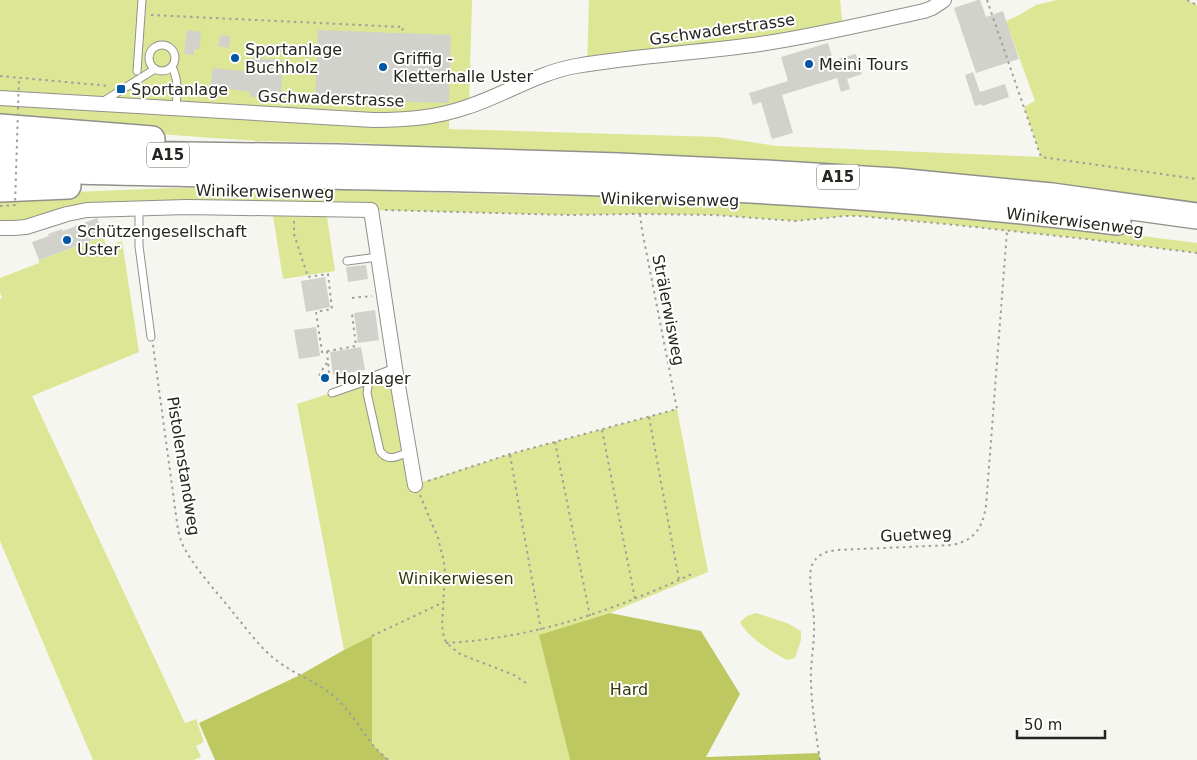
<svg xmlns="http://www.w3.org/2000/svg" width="1197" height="760" font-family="'DejaVu Sans',sans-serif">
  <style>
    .green { fill: #dde694 }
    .forest { fill: #bec861 }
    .building { fill: #d1d2cb }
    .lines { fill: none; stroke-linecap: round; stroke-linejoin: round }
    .lane-casing { stroke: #90918b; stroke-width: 9 }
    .street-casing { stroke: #90918b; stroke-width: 16 }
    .highway-casing { stroke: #90918b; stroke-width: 28 }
    .path { stroke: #9fa09b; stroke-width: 2; stroke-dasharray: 2.5 4; stroke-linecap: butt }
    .lane { stroke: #fff; stroke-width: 7 }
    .street { stroke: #fff; stroke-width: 14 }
    .highway { stroke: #fff; stroke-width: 25 }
    .path-bridge { stroke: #9fa09b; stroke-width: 2; stroke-dasharray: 2.5 4; stroke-linecap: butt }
    .poi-dot { fill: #0257a5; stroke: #fffffe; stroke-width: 2 }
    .labels { text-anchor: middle; stroke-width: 4; stroke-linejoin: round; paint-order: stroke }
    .shield { fill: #fffffe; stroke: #666765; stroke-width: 1 }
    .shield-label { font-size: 15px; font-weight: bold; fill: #252623 }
    .street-label { font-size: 16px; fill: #252623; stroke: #fffffe }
    .poi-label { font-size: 16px; fill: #252623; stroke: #fffffe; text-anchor: start }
    .park-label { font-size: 16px; fill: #34380c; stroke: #fffffe }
  </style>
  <rect width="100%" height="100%" fill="#f5f6ef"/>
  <g class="green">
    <polygon points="0,0 472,0 469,106 401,115 19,95 0,91"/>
    <polygon points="589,0 840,0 843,29 587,65"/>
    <polygon points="1057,0 1187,0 1197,5 1197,206 494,152 360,143 258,141 213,138 0,122 0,103 449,119 449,129 717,137 777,146 1041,157 1024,107 1035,101 1006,21 1019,15 1036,5"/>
    <polygon points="172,188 309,189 556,196 715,197 1056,225 1197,243 1197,253 1086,239 956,225 859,216 845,216 796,221 714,215 640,214 569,215 371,210 139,209 0,228 0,195"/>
    <polygon points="273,216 327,217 335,271 283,279"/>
    <polygon points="101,237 102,239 103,238 107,247 122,241 139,352 32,396 185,723 196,719 204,742 196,746 201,757 194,760 93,760 0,541 0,299 2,298 0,292 0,278 39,263 39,260 83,244 84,246 85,245 85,243"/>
    <polygon points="395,368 416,484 510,454 677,409 708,572 610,613 540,635 570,760 389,760 372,744 372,637 344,650 297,404 361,383"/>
    <path d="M 756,613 L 787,623 L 801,631 L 801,640 L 795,658 L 787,660 C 772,652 747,637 740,622 L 747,616 Z"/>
  </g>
  <g class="forest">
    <polygon points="610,613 701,631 740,694 706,757 819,753 820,760 570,760 539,635"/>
    <polygon points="372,636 372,744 379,751 389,760 215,760 199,723 300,675 344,650"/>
  </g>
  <g class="building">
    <polygon points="978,0 980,0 986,17 1003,11 1019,59 976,73 954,8"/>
    <polygon points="187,30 201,32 199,50 194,49 194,55 184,54"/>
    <polygon points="318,30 451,35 449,103 315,99"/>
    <polygon points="220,35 230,36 229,48 218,46"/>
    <polygon points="828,43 833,60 856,54 862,74 847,79 850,89 841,92 837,78 782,95 793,133 772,139 761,102 753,105 749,93 788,81 781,57"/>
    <polygon points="252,58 283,60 281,98 250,97 250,92 210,86 213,68 251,72"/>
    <polygon points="973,72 980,92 1005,84 1009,97 982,106 982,104 975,106 965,75"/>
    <polygon points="97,218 104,236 39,260 32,242 49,236 48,234 62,229 63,231"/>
    <polygon points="366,265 368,279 348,282 346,267"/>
    <polygon points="325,277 330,307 306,312 301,281"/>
    <polygon points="375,310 379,340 358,343 354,313"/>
    <polygon points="316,327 320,356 299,359 294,330"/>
    <polygon points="361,347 365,370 333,375 330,352"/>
  </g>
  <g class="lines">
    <g class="lane-casing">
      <g id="lane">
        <circle cx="162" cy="58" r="13"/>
        <path d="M 172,67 C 179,80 177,94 176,109"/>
        <polyline points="137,71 142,0"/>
        <polyline points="102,102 155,69"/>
        <polyline points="139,209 139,246 151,337"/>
        <polyline points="347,261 378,257"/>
        <path d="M 371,377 L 368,386 L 367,393 L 380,451 C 388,463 399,456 410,451"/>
        <polyline points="332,393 361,383 371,377 395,368"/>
      </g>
    </g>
    <g class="street-casing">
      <g id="street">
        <path d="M 0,98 L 373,120 C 406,120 435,118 467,107 C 504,95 537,73 576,66 C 635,56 694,53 753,45 C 811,37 868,23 924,11 L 932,8 L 944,0"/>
        <polyline points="0,228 14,228 26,227 67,214 87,210 187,207 371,210 395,368 415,485"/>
      </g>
    </g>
    <g class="highway-casing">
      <g id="highway">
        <polyline points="0,127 152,139"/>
        <polyline points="0,151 48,153 337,157 619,166 766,173 896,181 1052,196 1197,216"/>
        <path d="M 0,169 C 156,174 311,175 467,179 C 684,184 902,195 1118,222"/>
        <polyline points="0,189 68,186"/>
      </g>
    </g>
    <g class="path">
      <polyline points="987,0 1041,157 1197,179"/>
      <polyline points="1187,0 1197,5"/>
      <polyline points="151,15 403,27 402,33"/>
      <polyline points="0,76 110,86"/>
      <polyline points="385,210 569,215 640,214 714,215 796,221 845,216 859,216 956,225 1086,239 1197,253"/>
      <polyline points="294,221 294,234 308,277 328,274 332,309 316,312 322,352 356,346 352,314"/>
      <polyline points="352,298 372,296"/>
      <path d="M 153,345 L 178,530 C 180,538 182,545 186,551 C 199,574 219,594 235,615 C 248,630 260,648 276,660 C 295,675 319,682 337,699 C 357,717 367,745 389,760"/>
      <polyline points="327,351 330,383"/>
      <polyline points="319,376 325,365 329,361"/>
      <polyline points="649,417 679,580"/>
      <polyline points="602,430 635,599"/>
      <polyline points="555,442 590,616"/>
      <polyline points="510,455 541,630"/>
      <polyline points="428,481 510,454 677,409 642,230 640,214"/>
      <polyline points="420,495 438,538 444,562 445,574 442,625 444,639 451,647 460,654 514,675 526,683"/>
      <polyline points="372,636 444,602"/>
      <path d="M 446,643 C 535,638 612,611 692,574"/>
      <path d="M 820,760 C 816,735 812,709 811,683 C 810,663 815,642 814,622 C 814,607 807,577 812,565 C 817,554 827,551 837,550 L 953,545 C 976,539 982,528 986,506 L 1007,231"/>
    </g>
    <use href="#lane" class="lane"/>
    <use href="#street" class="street"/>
    <use href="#highway" class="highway"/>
    <polyline class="path-bridge" points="0,206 15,205 19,78"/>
  </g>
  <g class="poi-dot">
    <circle cx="235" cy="58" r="5"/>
    <circle cx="809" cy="64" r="5"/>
    <circle cx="383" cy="67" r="5"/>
    <rect x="116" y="84" width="10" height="10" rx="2.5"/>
    <circle cx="67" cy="240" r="5"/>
    <circle cx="325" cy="378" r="5"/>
  </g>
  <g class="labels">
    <g class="shield">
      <rect x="147" y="142.5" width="42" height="25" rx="4"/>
      <rect x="817" y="164.5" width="42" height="25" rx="4"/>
    </g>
    <g class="shield-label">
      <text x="168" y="160">A15</text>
      <text x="838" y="182">A15</text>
    </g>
    <g class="street-label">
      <text transform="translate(722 29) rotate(-8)" y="6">Gschwaderstrasse</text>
      <text transform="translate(331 98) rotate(2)" y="6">Gschwaderstrasse</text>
      <text transform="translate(265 191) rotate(1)" y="6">Winikerwisenweg</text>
      <text transform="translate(670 199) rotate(1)" y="6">Winikerwisenweg</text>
      <text transform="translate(1075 221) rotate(7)" y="6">Winikerwisenweg</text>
      <text transform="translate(669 310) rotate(79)" y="6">Strälerwisweg</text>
      <text transform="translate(184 466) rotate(81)" y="6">Pistolenstandweg</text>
      <text transform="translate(916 534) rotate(-3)" y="6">Guetweg</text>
    </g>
    <g class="poi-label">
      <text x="245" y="55">Sportanlage<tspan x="245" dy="18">Buchholz</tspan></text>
      <text x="393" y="64">Griffig -<tspan x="393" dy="18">Kletterhalle Uster</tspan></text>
      <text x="819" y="70">Meini Tours</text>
      <text x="131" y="95">Sportanlage</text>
      <text x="77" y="237">Schützengesellschaft<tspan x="77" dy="18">Uster</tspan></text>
      <text x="335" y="384">Holzlager</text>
    </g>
    <g class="park-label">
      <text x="456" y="584">Winikerwiesen</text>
      <text x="629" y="695">Hard</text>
    </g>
  </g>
  <path d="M1017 730v8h88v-8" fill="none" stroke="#252623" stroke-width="2.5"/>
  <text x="1024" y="730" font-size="15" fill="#252623" stroke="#fffffe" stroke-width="4" paint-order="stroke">50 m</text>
</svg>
